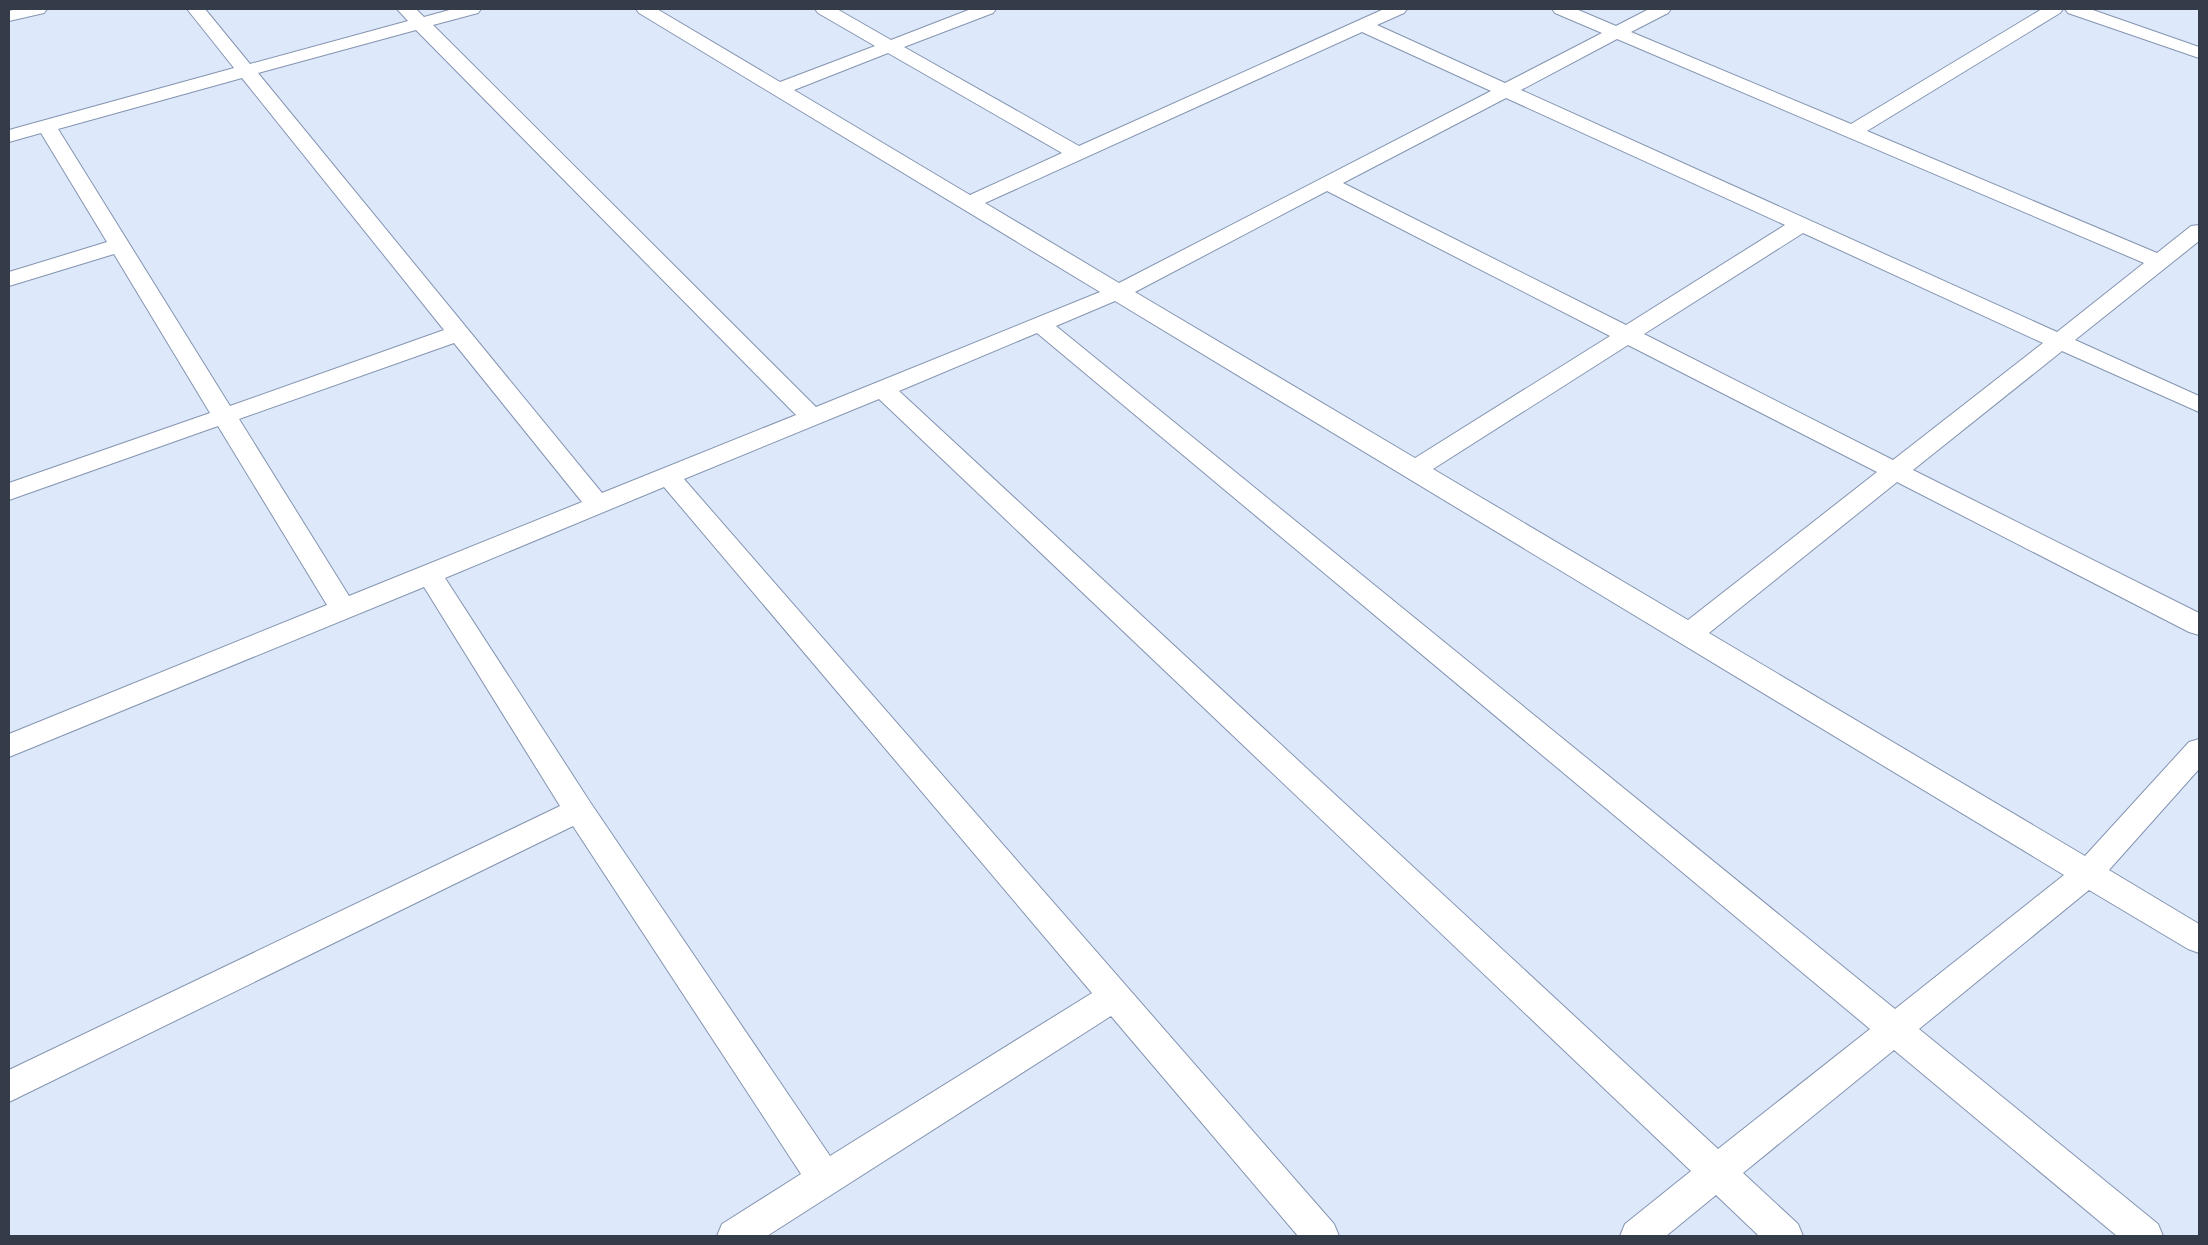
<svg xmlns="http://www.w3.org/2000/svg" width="2208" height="1245" font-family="Raleway,sans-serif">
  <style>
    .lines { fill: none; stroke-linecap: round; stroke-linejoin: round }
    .minor-casing { stroke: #8494b1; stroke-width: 2 }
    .minor { fill: #fff; fill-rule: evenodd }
  </style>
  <rect width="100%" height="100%" fill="#dde8fb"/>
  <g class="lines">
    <g class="minor-casing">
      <g id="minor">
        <polygon points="17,9 47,9 44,13 9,21 9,11"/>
        <path d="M 187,9 L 205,9 L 250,64 L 408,21 L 397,9 L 416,9 L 424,17 L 453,9 L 481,9 L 478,13 L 433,25 L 816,407 L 1100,292 L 639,13 L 636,9 L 657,9 L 780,82 L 875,46 L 818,13 L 815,9 L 837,9 L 891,40 L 971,9 L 996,9 L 993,13 L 904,47 L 1079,146 L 1384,9 L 1407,9 L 1404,13 L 1377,25 L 1505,83 L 1602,33 L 1555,13 L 1552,9 L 1576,9 L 1616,26 L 1649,9 L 1671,9 L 1668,13 L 1631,32 L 1851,124 L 2042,9 L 2063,9 L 2060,13 L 1867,131 L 2157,253 L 2191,226 L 2199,225 L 2199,241 L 2075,340 L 2199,396 L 2199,412 L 2062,351 L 1913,470 L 2199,613 L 2199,635 L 2189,632 L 1897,482 L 1709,633 L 2085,856 L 2189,742 L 2199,739 L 2199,769 L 2109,870 L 2199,924 L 2199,953 L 2188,949 L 2089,890 L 1919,1029 L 2158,1224 L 2163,1236 L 2117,1236 L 1894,1050 L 1743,1173 L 1798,1224 L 1803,1236 L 1759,1236 L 1716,1195 L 1666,1236 L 1620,1236 L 1625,1224 L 1691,1171 L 879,399 L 684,479 L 1334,1224 L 1339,1236 L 1298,1236 L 1111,1016 L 767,1236 L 717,1236 L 722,1224 L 801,1174 L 573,826 L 9,1102 L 9,1070 L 560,806 L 424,587 L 9,757 L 9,734 L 327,605 L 218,426 L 9,500 L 9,483 L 210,413 L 114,254 L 9,286 L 9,272 L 107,242 L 41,133 L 9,142 L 9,130 L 234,68 ZM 416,30 L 796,415 L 602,493 L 258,73 ZM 1362,32 L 1491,91 L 1119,283 L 985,203 ZM 1617,39 L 2144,263 L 2057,332 L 1521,90 ZM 888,53 L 1062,153 L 970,195 L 794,90 ZM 242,78 L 444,330 L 230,406 L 58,129 ZM 1506,98 L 1785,225 L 1626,325 L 1343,183 ZM 1327,191 L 1610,336 L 1415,458 L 1135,292 ZM 1803,233 L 2043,343 L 1893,460 L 1644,334 ZM 1115,301 L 2064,875 L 1895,1009 L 1056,326 ZM 1037,333 L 1870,1029 L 1718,1149 L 899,391 ZM 454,343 L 582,502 L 349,596 L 239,419 ZM 1628,345 L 1877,472 L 1688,620 L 1433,469 ZM 664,487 L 1092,993 L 830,1156 L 590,802 L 445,578 Z"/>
        <polygon points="2065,9 2090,9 2199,47 2199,58 2068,13"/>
      </g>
    </g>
    <use href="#minor" class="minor"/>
  </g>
  <rect width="2208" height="1245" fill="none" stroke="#353c49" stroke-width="20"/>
</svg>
